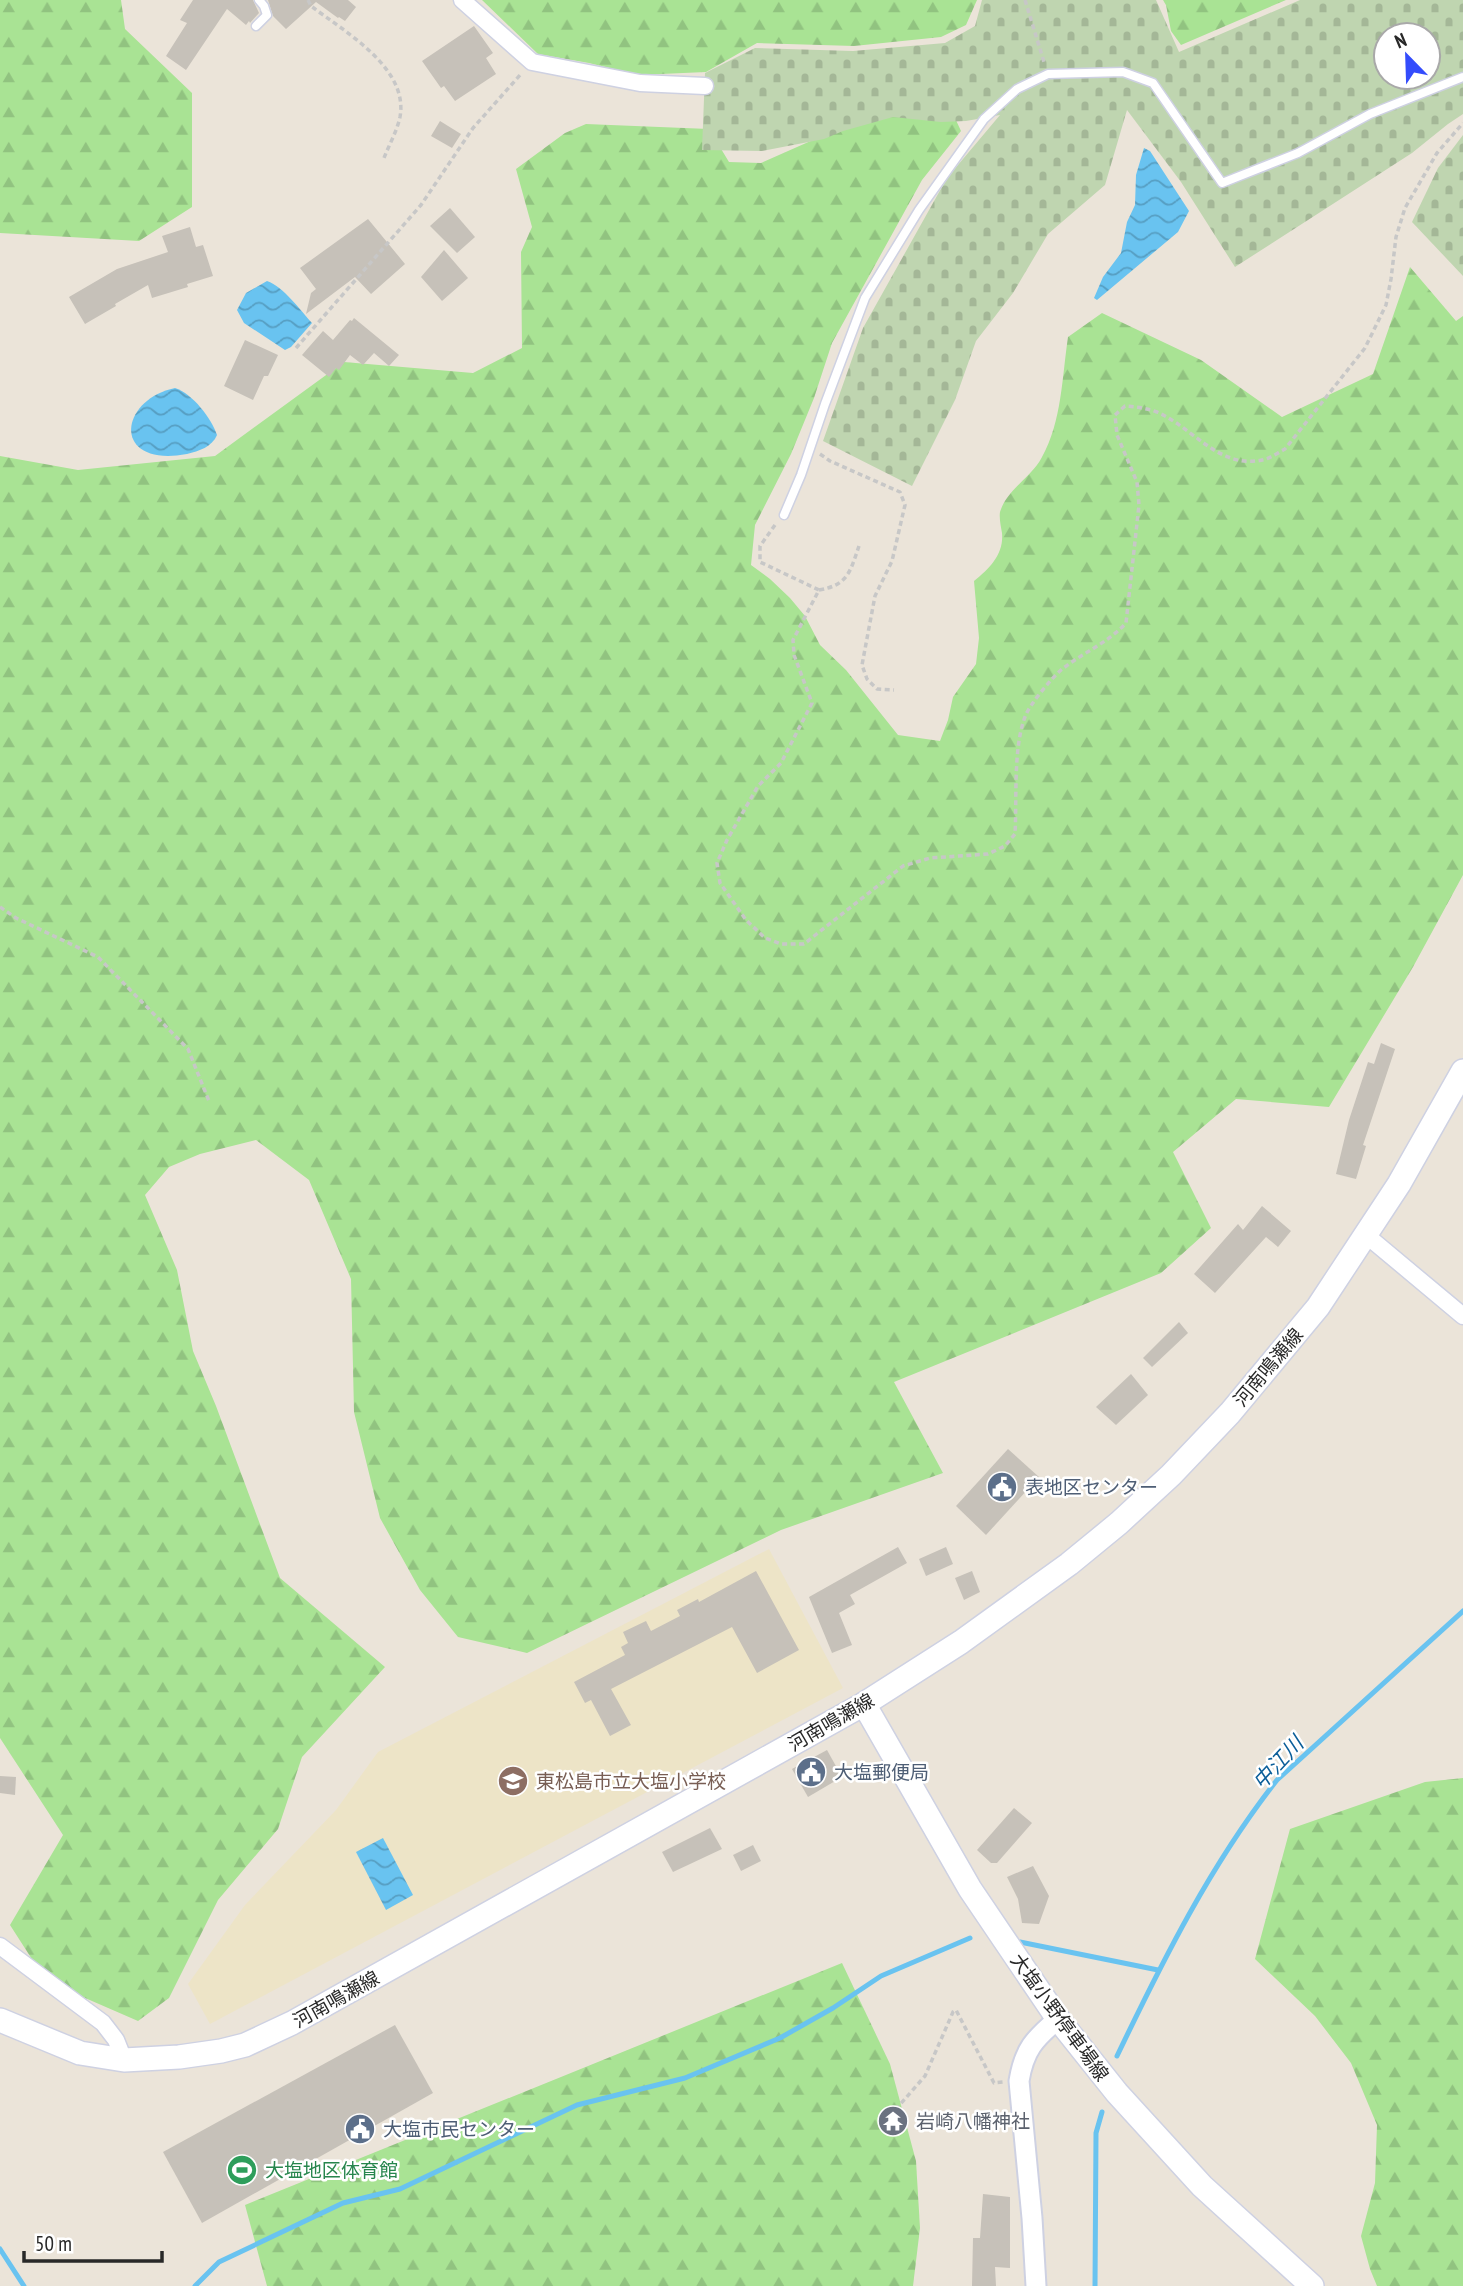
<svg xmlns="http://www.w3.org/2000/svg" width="1463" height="2286" font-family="'PT Sans Narrow','Noto Sans JP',sans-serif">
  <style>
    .education { fill: #ede4c7 }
    .forest { fill: url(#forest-firs) }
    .cemetery { fill: url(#cemetery-stones); fill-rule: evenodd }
    .water { fill: url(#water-waves) }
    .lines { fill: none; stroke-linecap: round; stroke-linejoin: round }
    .stream { stroke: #69c3f0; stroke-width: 5 }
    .building { fill: #c6c1b9 }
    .service-casing { stroke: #ced1e2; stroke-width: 11 }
    .minor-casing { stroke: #ced1e2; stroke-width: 19 }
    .tertiary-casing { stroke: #ced1e2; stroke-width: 23 }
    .secondary-casing { stroke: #ced1e2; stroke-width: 26 }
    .path { stroke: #c7c7c7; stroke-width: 3.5; stroke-dasharray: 5 3.5; stroke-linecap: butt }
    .service { stroke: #fff; stroke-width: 8 }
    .minor { stroke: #fff; stroke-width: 16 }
    .tertiary { stroke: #fff; stroke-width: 19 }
    .secondary { stroke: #fff; stroke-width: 23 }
    .labels { text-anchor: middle; stroke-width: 5; stroke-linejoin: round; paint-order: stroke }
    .street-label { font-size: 19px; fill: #282828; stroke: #fff }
    .service-label { font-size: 19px; fill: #4e5e75; stroke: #fff; text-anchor: start }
    .education-label { font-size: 19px; fill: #785e54; stroke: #fff; text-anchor: start }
    .worship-label { font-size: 19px; fill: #5b616d; stroke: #fff; text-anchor: start }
    .leisure-label { font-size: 19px; fill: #27864d; stroke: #fff; text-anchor: start }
    .water-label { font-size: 21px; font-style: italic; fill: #0b5e99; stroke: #fff }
  </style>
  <defs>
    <pattern id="forest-firs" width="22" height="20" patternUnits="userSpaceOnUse" patternTransform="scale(1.75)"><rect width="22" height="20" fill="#a9e394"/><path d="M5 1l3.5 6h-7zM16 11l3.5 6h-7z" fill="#91c380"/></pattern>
    <pattern id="cemetery-stones" width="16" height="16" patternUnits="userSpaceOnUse" patternTransform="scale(1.75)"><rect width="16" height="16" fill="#bfd5b0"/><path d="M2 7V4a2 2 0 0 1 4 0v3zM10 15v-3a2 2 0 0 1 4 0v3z" fill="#a4b797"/></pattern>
    <pattern id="water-waves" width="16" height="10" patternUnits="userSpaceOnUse" patternTransform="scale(1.75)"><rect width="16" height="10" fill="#69c3f0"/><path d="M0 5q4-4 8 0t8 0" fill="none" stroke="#569ec2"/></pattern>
  </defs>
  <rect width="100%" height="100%" fill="#ebe4d9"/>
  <polygon class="education" points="769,1549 843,1688 210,2024 188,1984 245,1905 336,1810 378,1752"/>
  <g class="forest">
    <polygon points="0,0 121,0 125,29 192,93 192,207 139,241 0,233"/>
    <polygon points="482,0 977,0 966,25 941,37 854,46 757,43 706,72 638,75 589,63 538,54"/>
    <polygon points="1163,0 1286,0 1181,45 1171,31 1166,5"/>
    <path d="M 942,90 L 961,131 L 922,180 L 832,343 L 814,398 L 791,454 L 755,525 L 751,565 L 770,579 L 790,598 L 805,616 L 820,645 L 846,670 L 898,735 L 940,741 L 948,720 L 953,697 L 976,664 L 979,638 L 974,581 C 990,568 1004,554 1002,533 C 1001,527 999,518 1000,512 C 1007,489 1032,477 1042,457 C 1062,421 1062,377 1068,337 L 1102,313 L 1201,360 L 1282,417 L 1373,374 L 1410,267 L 1456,321 L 1463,316 L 1463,875 L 1413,967 L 1329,1107 L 1236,1099 L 1173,1152 L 1211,1228 L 1161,1273 L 894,1382 L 943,1473 L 781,1530 L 527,1653 L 458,1637 L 420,1590 L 380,1518 L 354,1412 L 351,1279 L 309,1180 L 256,1140 L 200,1154 L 169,1167 L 145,1195 L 177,1270 L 193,1351 L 216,1406 L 280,1578 L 385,1667 L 302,1757 L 278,1829 L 218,1900 L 169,1998 L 138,2021 L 46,1981 L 10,1925 L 63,1835 L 0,1738 L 0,456 L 78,470 L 215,456 L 344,362 L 473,373 L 522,348 L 521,252 L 532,227 L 516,169 L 565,133 L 586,124 L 709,129 L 729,162 L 761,163 L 874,113 Z"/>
    <polygon points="1463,1778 1463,2286 1377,2286 1370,2269 1361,2236 1375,2183 1377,2125 1351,2063 1315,2016 1255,1959 1290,1829 1425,1782"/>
    <polygon points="842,1963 890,2064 916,2161 920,2228 913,2286 267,2286 245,2205"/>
  </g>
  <g class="cemetery">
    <path d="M 982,0 L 1156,0 L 1179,52 L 1300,0 L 1463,0 L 1463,114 L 1448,124 L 1412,153 L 1235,267 L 1181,182 L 1127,110 L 1105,185 L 1048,234 L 1013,293 L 976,341 L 955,400 L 912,486 L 823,441 L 863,328 L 947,178 L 1000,115 L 966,121 L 941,122 L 893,117 L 843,131 L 824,139 L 762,151 L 702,150 L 705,73 L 755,48 L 853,51 L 945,43 L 975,26 ZM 1386,35 L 1428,35 L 1428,77 L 1386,77 Z"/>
    <polygon points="1463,135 1463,276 1412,222 1438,168"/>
  </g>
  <g class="water">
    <polygon points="1144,148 1150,151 1189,211 1178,232 1097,300 1094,298 1103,277 1121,253 1127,222 1135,205 1136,175"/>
    <path d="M 267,281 C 284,287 300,310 312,323 L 291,347 L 285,350 L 244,323 L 237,310 L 246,293 Z"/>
    <path d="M 175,388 C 193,394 211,418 217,435 C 212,447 199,451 187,454 C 111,468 118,400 175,388 Z"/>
    <polygon points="383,1838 413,1895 386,1910 356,1852"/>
  </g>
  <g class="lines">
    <g class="stream">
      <polyline points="1020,1942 1158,1970"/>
      <path d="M 1117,2056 C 1163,1960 1211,1864 1277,1780 L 1463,1611"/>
      <polyline points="0,2249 24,2286"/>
      <polyline points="195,2286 219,2262 343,2203 400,2189 577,2105 685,2078 780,2038 833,2008 881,1976 970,1938"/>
      <polyline points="1095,2286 1096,2133 1102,2112"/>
    </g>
  </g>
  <g class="building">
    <polygon points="193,0 253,0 259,13 250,23 249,21 246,25 227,9 186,70 166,56 187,23 180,20"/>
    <polygon points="268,0 348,0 356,7 345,21 339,17 338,18 316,2 286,29 273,16"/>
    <polygon points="474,26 493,53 486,58 496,74 455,101 444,86 441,88 422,61"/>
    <polygon points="440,121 461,134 452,148 431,136"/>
    <polygon points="450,208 475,237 457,253 430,226"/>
    <polygon points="368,219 405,264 371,294 355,277 306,314 311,293 316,289 300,268"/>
    <polygon points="190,227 196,247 203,245 213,276 187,284 188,287 152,298 148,285 115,304 116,306 85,324 69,297 117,269 168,252 162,236"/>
    <polygon points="444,250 468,278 442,301 421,277"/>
    <polygon points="354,318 399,355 389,366 374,353 363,365 350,355 339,370 336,368 329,377 302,355 323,331 333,340 350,320 352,321"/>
    <polygon points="245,340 278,355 268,376 264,376 253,400 224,386"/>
    <polygon points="1381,1043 1395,1049 1363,1145 1366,1146 1356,1179 1336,1174 1349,1120 1368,1062 1374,1064"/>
    <polygon points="1262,1206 1291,1231 1278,1247 1266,1237 1215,1293 1194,1274 1238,1224 1243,1230"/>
    <polygon points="1179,1322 1188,1333 1152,1367 1143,1358"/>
    <polygon points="1131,1374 1148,1395 1116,1425 1096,1407"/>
    <polygon points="1008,1449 1039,1477 986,1535 956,1506"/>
    <polygon points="898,1547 907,1563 850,1595 855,1604 839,1613 852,1645 832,1653 809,1597"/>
    <polygon points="946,1547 953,1564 926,1576 919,1559"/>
    <polygon points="756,1571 799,1650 757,1673 732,1627 611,1689 631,1725 610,1736 591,1700 585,1703 574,1682 625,1655 621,1647 628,1643 623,1632 646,1621 651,1631 680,1616 677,1610 698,1599 699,1602"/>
    <polygon points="972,1571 980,1592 964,1600 955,1578"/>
    <polygon points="827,1750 842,1777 808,1797 792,1769"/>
    <polygon points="0,1776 16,1777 15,1795 0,1793"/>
    <polygon points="1014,1808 1032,1823 997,1863 991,1863 977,1850"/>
    <polygon points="710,1828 722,1849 673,1872 662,1852"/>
    <polygon points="753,1845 761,1861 741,1871 733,1855"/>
    <polygon points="1033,1866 1049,1896 1039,1924 1022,1923 1018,1899 1007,1877"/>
    <polygon points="395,2025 433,2093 202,2223 163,2152"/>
    <polygon points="983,2194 1010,2197 1010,2268 995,2267 996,2286 972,2286 973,2238 980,2238"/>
  </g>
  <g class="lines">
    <g class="service-casing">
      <g id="service">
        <polyline points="256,26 267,15 264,6 259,0"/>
        <polyline points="784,515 801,475 825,404 865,298 919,210 984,119 1017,89 1048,74 1123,72 1153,83 1222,183 1298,153 1370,114 1463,77"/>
      </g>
    </g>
    <g class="minor-casing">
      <g id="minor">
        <polyline points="462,0 532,62 640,83 705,86"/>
        <polyline points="1366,1235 1463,1316"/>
        <polyline points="0,1946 103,2023 116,2040 124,2060"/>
      </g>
    </g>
    <g class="tertiary-casing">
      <path id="tertiary" d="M 1036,2286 L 1032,2218 L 1019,2081 C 1024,2050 1034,2039 1058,2019"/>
    </g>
    <g class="secondary-casing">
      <g id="secondary">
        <polyline points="864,1704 970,1889 1058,2019 1117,2093 1202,2186 1312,2286"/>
        <polyline points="0,2020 80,2053 124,2060 179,2057 221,2051 245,2045 292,2023 864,1704 961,1642 1069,1564 1119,1523 1171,1475 1230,1413 1318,1307 1399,1184 1463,1071"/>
      </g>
    </g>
    <g class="path">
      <path d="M 308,0 L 311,6 C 345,32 409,68 400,117 C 397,131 389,145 384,158"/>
      <polyline points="1025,0 1044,62"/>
      <polyline points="296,348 421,205 473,128 521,74"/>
      <polyline points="820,454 830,461 900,492 905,505 892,561 875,596 862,665 867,679 877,689 894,690"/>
      <path d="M 775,525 L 760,546 L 760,562 L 819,590 L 793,640 L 794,655 L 812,703 L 781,763 L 758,786 L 727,840 L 717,863 L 720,883 L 746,920 L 765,938 L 781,944 L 804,944 L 903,866 L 930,858 L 988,854 L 1005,846 L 1015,834 C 1017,799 1013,748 1025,717 C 1029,705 1051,679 1061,670 C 1082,653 1108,643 1126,623 L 1139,505 L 1137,482 L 1117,435 L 1115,415 L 1125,406 C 1136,407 1146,408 1157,412 C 1194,428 1221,472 1266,459 C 1272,457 1279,452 1285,449 L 1365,348 L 1386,305 L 1391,279 L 1396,237 L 1405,208 L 1437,153 L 1463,123"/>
      <path d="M 819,590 C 848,585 850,572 859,546"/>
      <polyline points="0,907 16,918 98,957 188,1049 209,1101"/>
      <polyline points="890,2116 925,2076 953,2012 956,2010 994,2083 1003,2082"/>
    </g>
    <use href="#service" class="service"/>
    <use href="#minor" class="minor"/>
    <use href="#tertiary" class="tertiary"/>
    <use href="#secondary" class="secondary"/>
  </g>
  <defs>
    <g id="civic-disc" transform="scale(1.575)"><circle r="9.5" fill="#5c6f8a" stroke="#fff"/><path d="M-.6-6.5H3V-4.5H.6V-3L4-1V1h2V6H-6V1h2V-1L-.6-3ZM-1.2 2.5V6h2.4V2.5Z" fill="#fff"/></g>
    <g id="school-disc" transform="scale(1.575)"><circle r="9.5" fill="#8d6e63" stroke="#fff"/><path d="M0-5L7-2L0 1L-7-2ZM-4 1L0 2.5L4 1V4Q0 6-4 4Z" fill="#fff"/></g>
    <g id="temple-disc" transform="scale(1.575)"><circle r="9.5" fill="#6b7280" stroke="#fff"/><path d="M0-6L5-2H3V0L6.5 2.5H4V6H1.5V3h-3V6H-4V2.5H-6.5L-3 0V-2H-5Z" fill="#fff"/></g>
    <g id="stadium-disc" transform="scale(1.575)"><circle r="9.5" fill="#2e9e5b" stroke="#fff"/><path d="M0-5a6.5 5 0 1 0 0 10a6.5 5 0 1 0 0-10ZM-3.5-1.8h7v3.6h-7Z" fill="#fff"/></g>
  </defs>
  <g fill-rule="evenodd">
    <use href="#civic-disc" x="1002" y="1487"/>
    <use href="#civic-disc" x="811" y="1772"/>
    <use href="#school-disc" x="513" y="1781"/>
    <use href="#temple-disc" x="893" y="2121"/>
    <use href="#civic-disc" x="360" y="2129"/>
    <use href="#stadium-disc" x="242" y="2170"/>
  </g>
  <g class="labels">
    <g class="street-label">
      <text transform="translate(1268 1367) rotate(-50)" y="7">河南鳴瀬線</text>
      <text transform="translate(831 1722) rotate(-30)" y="7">河南鳴瀬線</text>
      <text transform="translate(336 1999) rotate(-29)" y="7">河南鳴瀬線</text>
      <text transform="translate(1060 2017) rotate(54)" y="7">大塩小野停車場線</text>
    </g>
    <g class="service-label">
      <text x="1025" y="1494">表地区センター</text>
      <text x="834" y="1779">大塩郵便局</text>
      <text x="383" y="2136">大塩市民センター</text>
    </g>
    <g class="education-label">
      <text x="536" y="1788">東松島市立大塩小学校</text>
    </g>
    <g class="worship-label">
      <text x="916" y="2128">岩崎八幡神社</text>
    </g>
    <g class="leisure-label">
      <text x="265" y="2177">大塩地区体育館</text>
    </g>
    <g class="water-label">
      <text transform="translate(1278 1763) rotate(-47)" y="7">中江川</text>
    </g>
  </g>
  <g transform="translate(1407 56) rotate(337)"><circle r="33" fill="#ffffff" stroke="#a9a9a9" stroke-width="2"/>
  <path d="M0-5L12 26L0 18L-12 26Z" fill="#344cfc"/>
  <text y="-10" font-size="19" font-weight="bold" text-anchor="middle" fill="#282828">N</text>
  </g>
  <path d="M24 2251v10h138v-10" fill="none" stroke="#282828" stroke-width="3.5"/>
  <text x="35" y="2251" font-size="21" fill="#282828" stroke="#ffffff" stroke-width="5" paint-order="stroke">50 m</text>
</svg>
